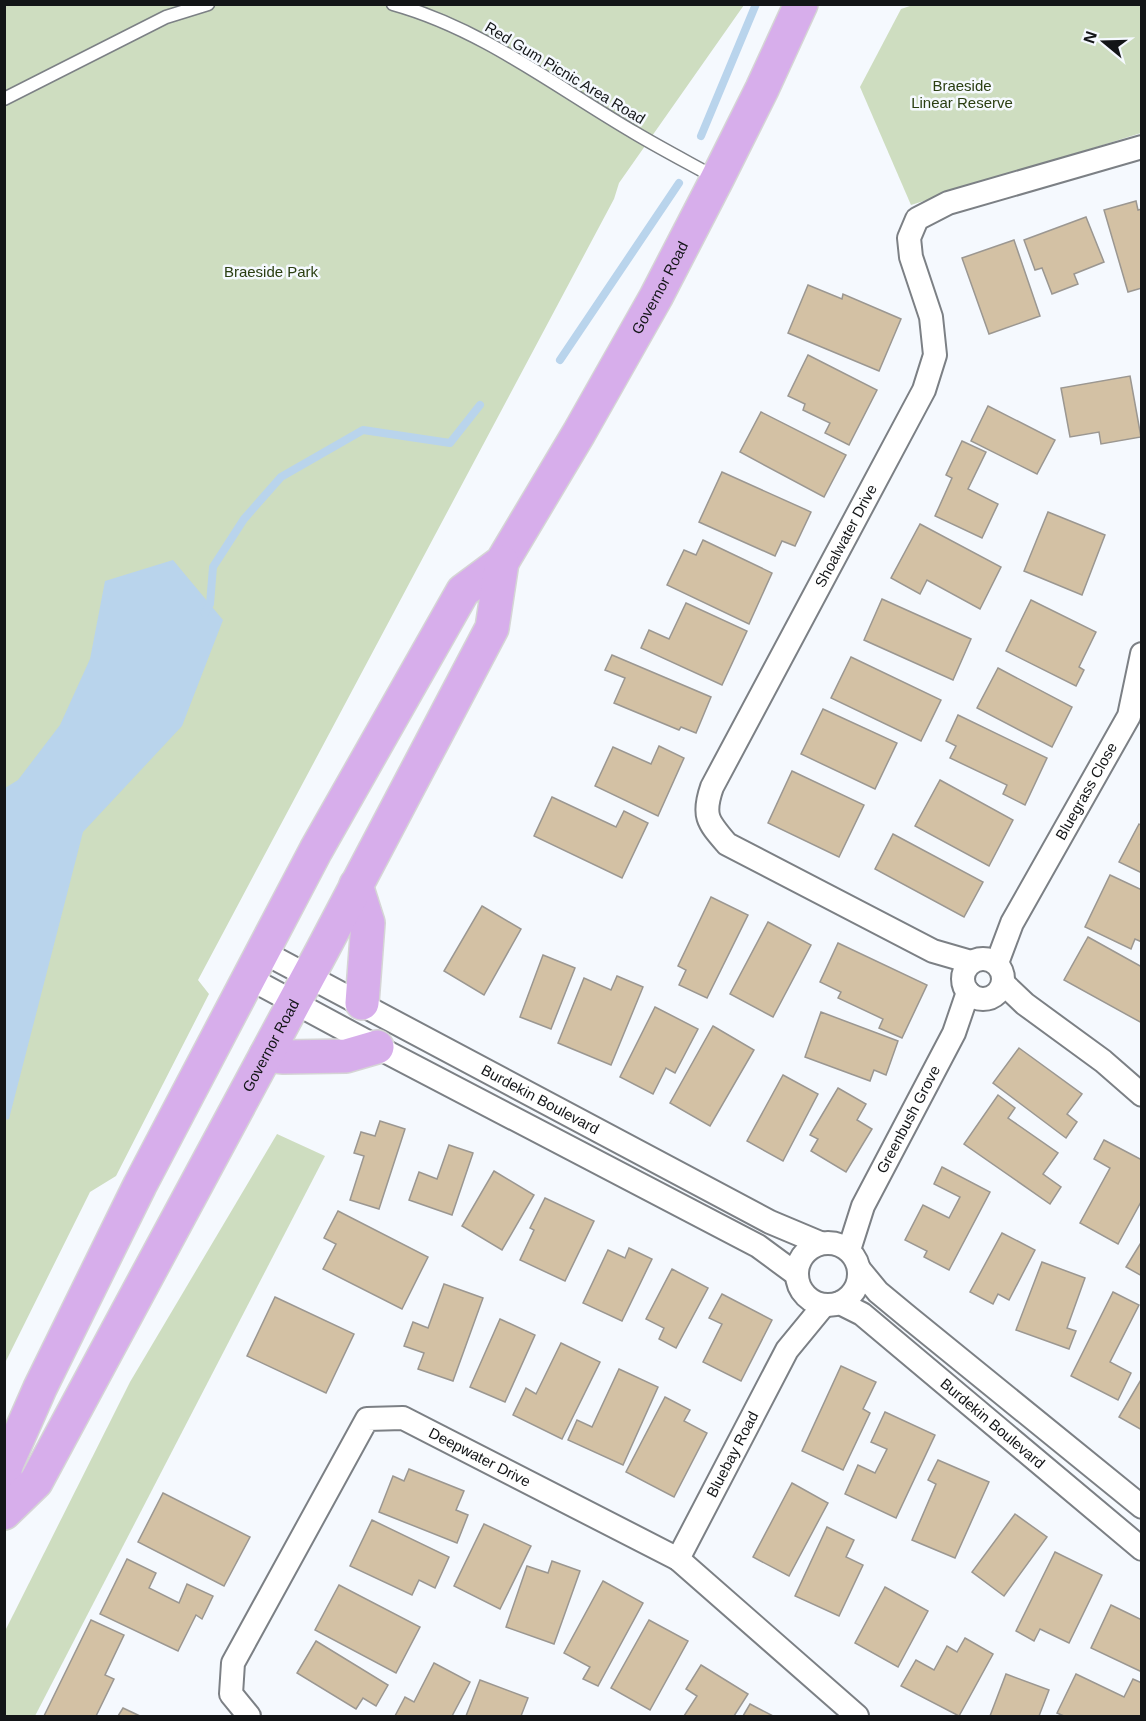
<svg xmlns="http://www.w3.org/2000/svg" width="1146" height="1721" font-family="Arial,sans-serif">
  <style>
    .green { fill: #ceddc0 }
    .water { fill: #b9d4ec }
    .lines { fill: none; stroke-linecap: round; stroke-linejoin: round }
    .stream { stroke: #b9d4ec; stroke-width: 8 }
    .building { fill: #d3c1a4; stroke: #9b9791; stroke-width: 1.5 }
    .service-casing { stroke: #7c8085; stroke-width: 15 }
    .minor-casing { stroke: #7c8085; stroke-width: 26 }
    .primary-casing { stroke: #d5d5d5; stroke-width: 36 }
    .service { stroke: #fff; stroke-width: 12 }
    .minor { stroke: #fff; stroke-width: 22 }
    .primary { stroke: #d7aeeb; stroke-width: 33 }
    .labels { text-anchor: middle; stroke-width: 5; stroke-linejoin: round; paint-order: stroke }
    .street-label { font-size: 15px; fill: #131517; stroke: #f5f9fe }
    .park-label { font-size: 15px; fill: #2a3e11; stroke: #f5f9fe }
  </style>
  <rect width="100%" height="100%" fill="#f5f9fe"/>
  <g class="green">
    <polygon points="5,5 744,5 619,183 614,199 198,980 209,994 116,1176 90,1192 5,1363"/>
    <polygon points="913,5 1141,5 1141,133 911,205 860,87 901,9"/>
    <polygon points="277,1134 325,1156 35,1716 5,1716 5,1631 130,1382"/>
  </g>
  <polygon class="water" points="173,560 223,620 182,726 83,832 9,1119 5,1120 5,788 18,780 60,725 90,659 105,581"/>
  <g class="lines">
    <g class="stream">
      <polyline points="701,136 756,4"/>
      <polyline points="560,360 679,183"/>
      <polyline points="205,613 210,604 213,567 244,519 281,477 363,430 450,443 480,405"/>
    </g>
  </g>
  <g class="building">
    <polygon points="1136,201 1138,210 1142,209 1142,288 1128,292 1104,210"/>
    <polygon points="1086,217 1104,262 1074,274 1078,284 1052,294 1042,268 1035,270 1024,240"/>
    <polygon points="1014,240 1040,316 989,334 962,258"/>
    <polygon points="808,285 842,299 843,294 901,319 879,371 788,333"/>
    <polygon points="808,355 877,390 849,445 825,433 830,423 803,410 805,404 788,396"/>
    <polygon points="1130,376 1141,437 1101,444 1099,432 1070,437 1061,388"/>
    <polygon points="988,406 1055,440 1037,474 971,441"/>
    <polygon points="761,412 846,455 824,497 740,452"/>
    <polygon points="962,441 986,452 968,489 998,504 982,538 935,516 952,478 946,475"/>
    <polygon points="722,472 811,512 795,546 782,541 775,556 699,522"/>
    <polygon points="1048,512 1105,535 1082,595 1024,571"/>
    <polygon points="920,524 1001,567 980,609 927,580 920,594 891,578"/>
    <polygon points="703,540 772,573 749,624 667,585 684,550 696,555"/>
    <polygon points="882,599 971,639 953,680 864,640"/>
    <polygon points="1031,600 1096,632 1079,667 1084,670 1076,686 1006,651"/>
    <polygon points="686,603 747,631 722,685 641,648 649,630 669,639"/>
    <polygon points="612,655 711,697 696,733 681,727 679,730 614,703 625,678 605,670"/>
    <polygon points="851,657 941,700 921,741 831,698"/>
    <polygon points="998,668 1072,707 1052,747 977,708"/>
    <polygon points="823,709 897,743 875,789 801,754"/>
    <polygon points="958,715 1047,758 1025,805 1003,794 1007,785 950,758 956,746 946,741"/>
    <polygon points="659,746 684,758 658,816 595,786 613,747 651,764"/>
    <polygon points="792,771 864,805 839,857 768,823"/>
    <polygon points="940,780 1013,820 989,866 915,826"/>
    <polygon points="552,797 616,827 624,811 648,823 622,878 534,836"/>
    <polygon points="1139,824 1142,826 1142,873 1119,862"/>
    <polygon points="893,834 983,882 964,917 875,869"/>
    <polygon points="1110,875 1142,890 1142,942 1135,939 1131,949 1085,927"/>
    <polygon points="711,897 748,915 707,998 679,985 686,970 678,966"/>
    <polygon points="482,906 521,929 484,995 444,971"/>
    <polygon points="768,922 811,945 773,1017 730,994"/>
    <polygon points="1088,937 1142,967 1142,1023 1064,980"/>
    <polygon points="838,943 927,985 902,1038 879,1028 883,1019 838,998 841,992 820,982"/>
    <polygon points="543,955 575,968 551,1029 520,1017"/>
    <polygon points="617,976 643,987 611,1065 558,1043 584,978 611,990"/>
    <polygon points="655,1007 698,1029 675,1073 666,1068 653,1094 620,1077"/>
    <polygon points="821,1012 898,1041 886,1075 874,1070 870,1081 805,1057"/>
    <polygon points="713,1026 754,1050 710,1126 670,1103"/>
    <polygon points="1019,1048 1082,1094 1067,1114 1077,1122 1066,1138 993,1083"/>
    <polygon points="783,1075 818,1094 783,1161 747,1141"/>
    <polygon points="838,1088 866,1104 857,1120 872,1129 846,1172 811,1151 818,1139 810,1135"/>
    <polygon points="998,1095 1015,1108 1008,1118 1058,1153 1043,1174 1061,1187 1050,1204 964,1144"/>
    <polygon points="380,1121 405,1129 379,1209 350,1200 364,1156 354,1153 361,1132 375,1136"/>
    <polygon points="1104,1140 1142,1160 1142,1200 1118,1244 1080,1223 1110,1168 1094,1159"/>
    <polygon points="449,1145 473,1153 452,1215 409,1200 419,1172 437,1179"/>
    <polygon points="942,1167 990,1192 949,1270 924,1257 927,1251 905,1240 923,1205 949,1218 960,1197 934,1184"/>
    <polygon points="494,1171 534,1195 502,1250 462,1226"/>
    <polygon points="545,1198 594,1221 565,1281 520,1260 534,1230 530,1228"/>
    <polygon points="338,1211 428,1257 402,1309 323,1269 336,1244 324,1238"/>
    <polygon points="1002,1233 1035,1250 1009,1300 998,1294 993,1304 970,1292"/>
    <polygon points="1142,1241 1142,1276 1126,1267"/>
    <polygon points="629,1248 652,1259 622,1321 583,1303 608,1250 625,1258"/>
    <polygon points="1042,1262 1085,1278 1067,1328 1076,1331 1069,1349 1016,1330"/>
    <polygon points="672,1269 708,1288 676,1348 659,1339 664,1328 646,1319"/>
    <polygon points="444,1284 483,1298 453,1381 418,1369 424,1353 404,1346 413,1322 428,1328"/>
    <polygon points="1113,1292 1139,1305 1110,1362 1131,1373 1118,1400 1071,1376"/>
    <polygon points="722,1294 772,1320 741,1381 703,1362 722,1324 709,1318"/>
    <polygon points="275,1297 354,1334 326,1393 247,1356"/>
    <polygon points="500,1319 535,1335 505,1402 470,1387"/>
    <polygon points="561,1343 600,1362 562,1439 513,1415 526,1388 536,1394"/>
    <polygon points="841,1366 876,1382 863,1409 870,1413 843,1470 802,1451"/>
    <polygon points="619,1369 658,1387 623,1465 568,1440 577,1420 592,1427"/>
    <polygon points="1142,1378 1142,1430 1119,1417"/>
    <polygon points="665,1397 690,1410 684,1421 707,1433 674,1497 626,1472"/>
    <polygon points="885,1412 935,1435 896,1518 845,1494 858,1465 875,1473 887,1449 871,1442"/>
    <polygon points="938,1460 989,1482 955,1558 912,1540 936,1484 928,1480"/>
    <polygon points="409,1469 464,1491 456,1510 468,1515 457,1543 379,1512 393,1476 404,1481"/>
    <polygon points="792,1483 828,1503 789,1576 753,1557"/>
    <polygon points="163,1493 250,1537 224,1586 138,1542"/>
    <polygon points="1015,1514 1047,1537 1004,1596 972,1572"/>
    <polygon points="372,1520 449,1557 435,1588 419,1580 412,1595 350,1566"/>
    <polygon points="484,1524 531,1546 500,1609 454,1586"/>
    <polygon points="827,1527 854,1540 846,1557 863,1565 839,1616 795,1596"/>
    <polygon points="1055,1552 1102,1575 1069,1643 1040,1629 1034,1641 1016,1631"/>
    <polygon points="127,1559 156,1573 149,1588 179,1603 187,1584 213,1596 202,1619 196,1615 178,1651 100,1614"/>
    <polygon points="552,1561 580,1571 554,1644 506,1627 527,1566 548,1573"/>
    <polygon points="603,1581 643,1603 598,1686 583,1679 590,1667 564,1653"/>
    <polygon points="339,1585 420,1627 396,1673 315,1630"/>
    <polygon points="885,1587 928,1611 898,1667 855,1643"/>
    <polygon points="1111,1605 1142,1620 1142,1672 1091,1648"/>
    <polygon points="91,1620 124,1635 105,1675 114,1679 96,1716 44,1716"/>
    <polygon points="649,1620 688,1641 650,1710 611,1688"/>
    <polygon points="965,1638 993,1654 959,1716 901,1686 916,1660 934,1670 947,1646 957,1652"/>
    <polygon points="316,1641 388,1685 376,1706 363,1698 356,1709 297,1673"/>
    <polygon points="434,1663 470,1682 452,1716 395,1716 405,1697 414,1702"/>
    <polygon points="701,1665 748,1694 734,1716 684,1716 697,1696 686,1689"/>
    <polygon points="1006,1674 1049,1690 1039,1716 990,1716"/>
    <polygon points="1076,1674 1124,1697 1133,1679 1142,1683 1142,1716 1064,1716 1057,1713"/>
    <polygon points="480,1680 528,1698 521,1716 466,1716"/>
    <polygon points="750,1704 773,1716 743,1716"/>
    <polygon points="123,1708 140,1716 118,1716"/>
  </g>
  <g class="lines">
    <g class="service-casing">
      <g id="service">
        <path d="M 393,4 C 483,29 556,87 635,133 C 662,149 689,163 716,178"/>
        <polyline points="4,99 166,17 208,4"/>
      </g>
    </g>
    <g class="minor-casing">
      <g id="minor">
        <path id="s1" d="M 263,952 L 770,1222 L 820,1243"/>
        <circle cx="983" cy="979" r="20"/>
        <path id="s2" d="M 971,962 L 933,951 L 727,844 C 708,822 702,816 712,787 L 924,390 L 935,355 L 931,317 L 911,257 L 909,238 L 917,219 L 948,203 L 1142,147"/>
        <path id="s3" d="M 997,963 L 1012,923 L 1129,716 L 1142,654"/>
        <polyline points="249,978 377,1047 758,1246 796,1274"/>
        <polyline points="1003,983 1025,1004 1103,1061 1142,1095"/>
        <circle cx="828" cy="1274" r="31"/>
        <path id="s4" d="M 849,1250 L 863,1206 L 954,1033 L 968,992"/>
        <polyline points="859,1269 878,1292 907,1316 1142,1507"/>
        <path id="s5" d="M 840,1303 L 862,1314 L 1142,1549"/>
        <path id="s6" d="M 678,1559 L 787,1350 L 824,1305"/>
        <path id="s7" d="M 249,1716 L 231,1694 L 233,1663 L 367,1419 L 403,1418 L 678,1559 L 857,1716"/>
      </g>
    </g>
    <g class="primary-casing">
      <g id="primary">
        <polyline points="356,885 368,923 362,1003"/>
        <polyline points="266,1055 284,1057 346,1056 377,1047"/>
        <path id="s8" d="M 4,1473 L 7,1463 L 40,1388 L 140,1185 L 316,850 L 463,591 L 502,562 L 579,433 L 656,297 L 717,179 L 762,89 L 801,4"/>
        <path id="s9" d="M 4,1513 L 36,1482 L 323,949 L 492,628 L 502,562"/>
      </g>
    </g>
    <use href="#service" class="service"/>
    <use href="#minor" class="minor"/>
    <use href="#primary" class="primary"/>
  </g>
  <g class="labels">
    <g class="street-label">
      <text transform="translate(565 73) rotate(31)" y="5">Red Gum Picnic Area Road</text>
      <text dy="5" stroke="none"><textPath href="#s8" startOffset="1360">Governor Road</textPath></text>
      <text dy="5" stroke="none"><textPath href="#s2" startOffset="620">Shoalwater Drive</textPath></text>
      <text dy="5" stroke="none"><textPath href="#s3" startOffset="194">Bluegrass Close</textPath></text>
      <text dy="5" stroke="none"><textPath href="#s9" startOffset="540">Governor Road</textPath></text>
      <text dy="5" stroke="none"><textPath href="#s1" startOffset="314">Burdekin Boulevard</textPath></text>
      <text dy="5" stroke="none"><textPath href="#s4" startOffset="144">Greenbush Grove</textPath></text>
      <text dy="5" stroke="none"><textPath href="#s5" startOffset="195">Burdekin Boulevard</textPath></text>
      <text dy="5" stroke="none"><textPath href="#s6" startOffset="118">Bluebay Road</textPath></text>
      <text dy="5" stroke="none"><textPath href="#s7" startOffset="460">Deepwater Drive</textPath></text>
    </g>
    <g class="park-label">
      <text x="962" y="91">Braeside<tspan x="962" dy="17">Linear Reserve</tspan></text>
      <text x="271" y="277">Braeside Park</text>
    </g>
  </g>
  <rect width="1146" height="1721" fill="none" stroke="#131517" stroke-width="12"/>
  <g transform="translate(1104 42) rotate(289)" stroke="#f5f9fe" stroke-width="4.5" paint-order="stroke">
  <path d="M0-4.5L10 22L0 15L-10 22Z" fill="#131517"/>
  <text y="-9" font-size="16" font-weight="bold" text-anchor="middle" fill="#131517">N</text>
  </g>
</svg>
